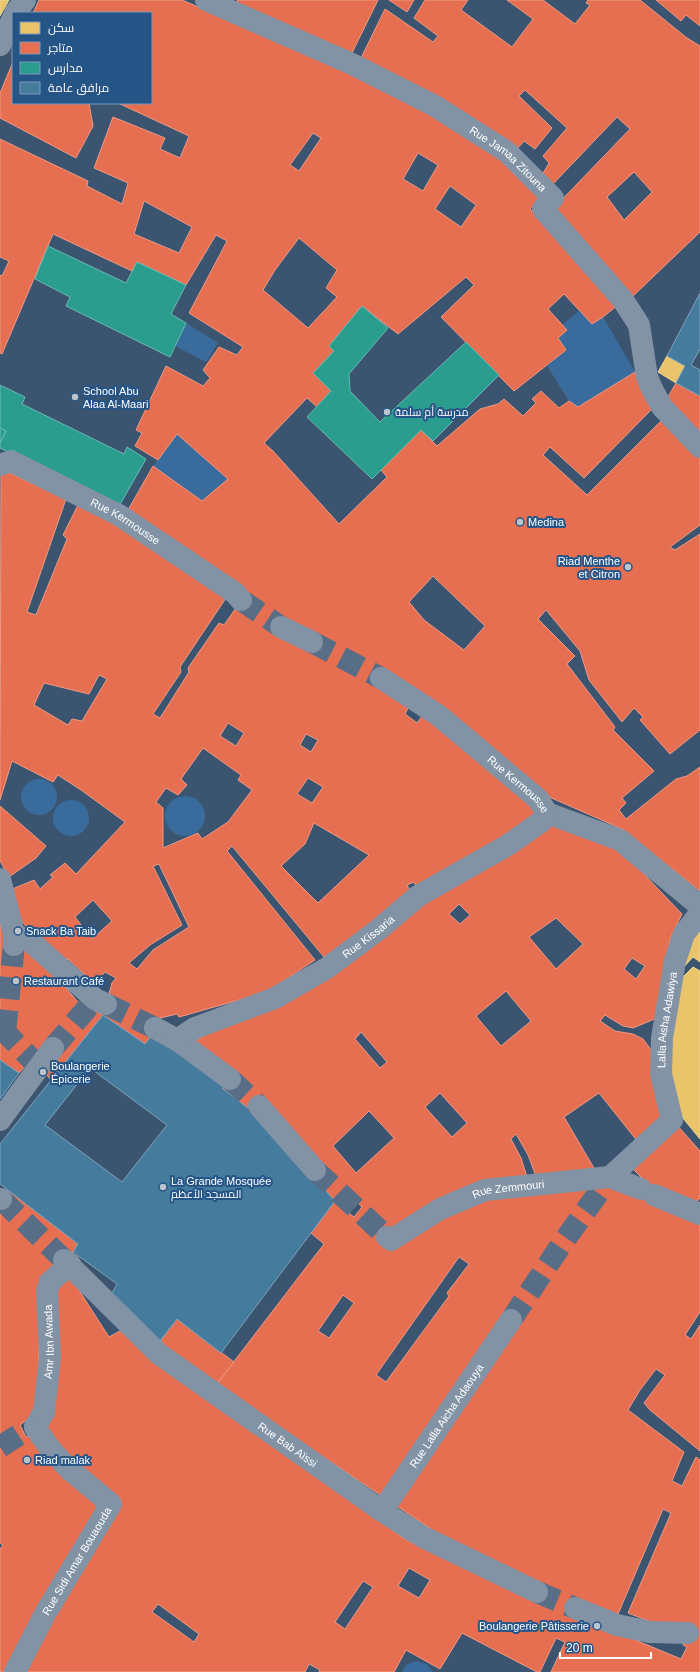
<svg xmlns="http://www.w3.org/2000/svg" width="700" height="1672" font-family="Arial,Cairo,sans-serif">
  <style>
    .green { fill: #396b9d }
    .homes { fill: #e9c46a; stroke: #f0d697 }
    .shops { fill: #e76f51; stroke: #ee9a85; fill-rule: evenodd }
    .schools { fill: #2a9d8f; stroke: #6abab1 }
    .public { fill: #457b9d; stroke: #7da3ba; fill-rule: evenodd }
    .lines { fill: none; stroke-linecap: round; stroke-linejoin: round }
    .pedestrian-tunnel { stroke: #586e86; stroke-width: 22; stroke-dasharray: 22 11; stroke-linecap: butt }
    .pedestrian { stroke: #8293a6; stroke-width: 22 }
    .minor { stroke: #8293a6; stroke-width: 22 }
    .poi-dot { fill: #bac4cd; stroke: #255487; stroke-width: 1.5 }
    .labels { text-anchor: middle; stroke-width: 4; stroke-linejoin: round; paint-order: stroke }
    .street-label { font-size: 11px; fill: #fff; stroke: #255487 }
    .poi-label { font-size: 11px; fill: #fff; stroke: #255487; text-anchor: start }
  </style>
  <rect width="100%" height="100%" fill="#3b5571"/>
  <g class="green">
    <polygon points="579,311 592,324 603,317 635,372 578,407 569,401 547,366 566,350 558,338 567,330 562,325"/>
    <polygon points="186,323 218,343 206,362 175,346"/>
    <polygon points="177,434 228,479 202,501 153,466"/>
    <circle cx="39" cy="797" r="18"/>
    <circle cx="185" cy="816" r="20"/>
    <circle cx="71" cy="818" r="18"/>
    <polygon points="416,1661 426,1664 433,1672 402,1672 406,1665"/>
  </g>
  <g class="homes">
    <polygon points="0,0 9,0 0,16"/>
    <polygon points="667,356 685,366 676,383 658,372"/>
    <polygon points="700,928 700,962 693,957 681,970 680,960"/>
    <polygon points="693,967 700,971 700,1139 673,1106 666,1072 681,979"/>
  </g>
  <g class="shops">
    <path d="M 39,0 L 182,0 L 376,84 L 429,110 L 463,130 L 504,160 L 504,164 L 540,198 L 530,209 L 619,304 L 603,317 L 592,324 L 564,294 L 548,309 L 567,330 L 558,338 L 566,350 L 514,391 L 441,317 L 474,285 L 466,277 L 398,334 L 362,306 L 329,346 L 334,351 L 313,373 L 331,391 L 317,407 L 307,398 L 264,443 L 273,451 L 339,524 L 387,477 L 381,470 L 421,430 L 437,446 L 480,409 L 498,404 L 504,399 L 523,416 L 536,403 L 532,399 L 541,391 L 559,408 L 569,401 L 578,407 L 635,372 L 653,408 L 584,478 L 550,447 L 543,455 L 587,495 L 663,419 L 693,452 L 700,458 L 700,525 L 670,547 L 675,550 L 700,534 L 700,730 L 670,754 L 640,720 L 643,717 L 634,708 L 622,722 L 589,680 L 580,651 L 546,610 L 538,619 L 575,656 L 567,664 L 615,727 L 613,730 L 654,771 L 622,798 L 626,803 L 619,810 L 626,819 L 676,779 L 687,776 L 700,767 L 700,891 L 622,829 L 547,796 L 444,708 L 380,670 L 374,682 L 410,704 L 405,714 L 417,723 L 426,711 L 474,749 L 539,808 L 537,812 L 506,838 L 417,888 L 414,882 L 407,885 L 411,893 L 376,924 L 353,940 L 324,957 L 232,846 L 227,851 L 315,960 L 267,992 L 179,1017 L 177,1014 L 160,1018 L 152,1035 L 145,1044 L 103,1015 L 112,983 L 116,978 L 105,972 L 94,983 L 68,959 L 62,965 L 38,941 L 21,920 L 10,890 L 34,880 L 40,889 L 53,877 L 50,875 L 65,863 L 76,874 L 125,822 L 81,790 L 58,775 L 53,782 L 12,761 L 0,800 L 1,469 L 66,499 L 27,612 L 36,615 L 67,539 L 63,535 L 78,505 L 145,537 L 228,595 L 180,667 L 181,672 L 153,714 L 160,718 L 189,672 L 188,668 L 219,623 L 224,625 L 245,595 L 237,583 L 128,510 L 153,466 L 202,501 L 228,479 L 177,434 L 158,460 L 135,446 L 142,433 L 136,430 L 166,366 L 203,386 L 210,378 L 203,370 L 219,347 L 237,355 L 243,347 L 189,313 L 227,241 L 216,235 L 186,285 L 137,262 L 132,271 L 53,234 L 2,354 L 0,353 L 0,275 L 2,276 L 9,261 L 0,257 L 0,139 L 88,181 L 87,186 L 122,204 L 128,183 L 94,168 L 113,117 L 165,138 L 160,149 L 180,158 L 189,136 L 118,103 L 151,103 L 151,13 L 33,13 ZM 313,133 L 321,138 L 299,171 L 290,165 ZM 418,153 L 438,165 L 423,191 L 403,179 ZM 450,186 L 476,205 L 461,227 L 435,209 ZM 144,201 L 192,227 L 179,253 L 134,234 ZM 299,238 L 337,270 L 326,288 L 337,297 L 308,328 L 263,290 L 275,270 ZM 433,576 L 485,626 L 464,650 L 424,620 L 409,602 ZM 282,622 L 317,637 L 311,650 L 276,630 ZM 99,675 L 107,679 L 82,721 L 72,719 L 68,725 L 34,705 L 44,683 L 89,694 ZM 228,723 L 244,733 L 236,746 L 220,736 ZM 306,734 L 318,740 L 311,752 L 300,745 ZM 203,748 L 241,775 L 238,780 L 252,790 L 228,822 L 202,839 L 198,833 L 163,848 L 163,808 L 156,802 L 166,788 L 178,795 L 187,785 L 181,779 ZM 308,778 L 323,787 L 312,803 L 297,794 ZM 314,823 L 369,855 L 318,903 L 281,866 L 305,844 ZM 159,864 L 189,927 L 153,950 L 137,969 L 129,963 L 150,945 L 182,925 L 153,866 ZM 93,900 L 112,921 L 92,939 L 75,917 Z"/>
    <polygon points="238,0 378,0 351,55 236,2"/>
    <polygon points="389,0 414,0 407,12"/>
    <path d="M 425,0 L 468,0 L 461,10 L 512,47 L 533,19 L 507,0 L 543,0 L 575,24 L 590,5 L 586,3 L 588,0 L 640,0 L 687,38 L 700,46 L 700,232 L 631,298 L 552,210 L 630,129 L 617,117 L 553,184 L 542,175 L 549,163 L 543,156 L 567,128 L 525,90 L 519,96 L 552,128 L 535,149 L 524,141 L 517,149 L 361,58 L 385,9 L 433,42 L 438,36 L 414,18 ZM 634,172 L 652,192 L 624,220 L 607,197 Z"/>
    <polygon points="656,0 700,0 700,26 686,15 681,21"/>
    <polygon points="13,62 13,103 89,103 93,126 76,158 0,118 0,93"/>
    <polygon points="676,383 700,396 700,438 668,397"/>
    <polygon points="0,806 46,846 36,858 9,877 0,861"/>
    <path d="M 554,821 L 621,850 L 682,914 L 670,939 L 657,1018 L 633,1028 L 623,1026 L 605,1015 L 600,1021 L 615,1031 L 633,1034 L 643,1039 L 652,1051 L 665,1119 L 638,1142 L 599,1093 L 564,1117 L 598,1175 L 537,1179 L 528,1155 L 516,1134 L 511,1139 L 521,1158 L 528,1180 L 488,1195 L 645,1181 L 629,1165 L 676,1124 L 700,1151 L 700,1198 L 694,1205 L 652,1202 L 700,1225 L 700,1312 L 685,1335 L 691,1339 L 700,1325 L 700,1451 L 650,1410 L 644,1403 L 665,1375 L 656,1369 L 640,1390 L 628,1410 L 684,1452 L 672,1481 L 682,1486 L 696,1457 L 700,1460 L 700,1672 L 551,1672 L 565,1642 L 556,1638 L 540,1672 L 537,1672 L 462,1633 L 440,1669 L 406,1650 L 394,1672 L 319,1672 L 320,1670 L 309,1664 L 305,1672 L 24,1672 L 121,1499 L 87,1472 L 45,1431 L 56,1292 L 68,1273 L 109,1337 L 120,1331 L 406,1540 L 534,1598 L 216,1385 L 324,1244 L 311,1233 L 335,1201 L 253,1112 L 222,1088 L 230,1079 L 194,1042 ZM 459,904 L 470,915 L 460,924 L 449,914 ZM 556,918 L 583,944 L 556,969 L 529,937 ZM 632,958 L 645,966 L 636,979 L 624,969 ZM 506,991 L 531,1021 L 501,1046 L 476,1016 ZM 361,1032 L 387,1062 L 380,1068 L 355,1039 ZM 440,1093 L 467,1123 L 452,1137 L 425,1107 ZM 369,1111 L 394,1138 L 356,1173 L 333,1146 ZM 357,1202 L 362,1207 L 354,1217 L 349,1213 ZM 459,1257 L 469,1264 L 447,1293 L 449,1296 L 386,1382 L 376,1375 ZM 343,1295 L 354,1303 L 329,1338 L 318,1331 ZM 663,1509 L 671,1513 L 628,1613 L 654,1623 L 688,1633 L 683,1645 L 687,1647 L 681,1659 L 573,1614 L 578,1602 L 618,1614 ZM 409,1568 L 430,1580 L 419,1598 L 398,1586 ZM 363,1581 L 373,1587 L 345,1629 L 335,1622 ZM 158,1604 L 199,1634 L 194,1642 L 152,1612 Z"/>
    <polygon points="0,911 78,1002 103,1015 51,1080 45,1073 46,1043 19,1073 0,1060"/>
    <polygon points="8,1190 78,1244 73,1252 40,1282 38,1412 20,1425 26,1437 33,1433 100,1502 6,1672 0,1672 0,1549 3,1545 0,1543 0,1200"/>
    <polygon points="177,1319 234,1362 216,1385 158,1344"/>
  </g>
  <g class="schools">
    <polygon points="48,246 126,283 137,262 186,285 171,314 186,323 170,357 66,306 70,297 35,279"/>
    <polygon points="362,306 388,328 349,374 350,391 380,422 466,342 499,375 433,441 421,430 372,479 307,417 331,391 313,373 334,351 329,346"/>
    <polygon points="0,385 25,397 22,404 124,454 127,447 146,459 118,508 0,448 0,443 6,431 0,428"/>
    <polygon points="0,428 6,431 0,443"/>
  </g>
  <g class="public">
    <polygon points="700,293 700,349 691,365 700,370 700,396 676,383 685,366 667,356"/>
    <path d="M 103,1015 L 145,1044 L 152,1035 L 225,1085 L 222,1088 L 253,1112 L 335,1201 L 221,1353 L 177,1319 L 160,1341 L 111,1295 L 117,1284 L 73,1252 L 78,1244 L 0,1184 L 0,1144 ZM 90,1068 L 167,1125 L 122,1182 L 45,1125 Z"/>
    <polygon points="0,1060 19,1073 0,1099"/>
  </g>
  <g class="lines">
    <g class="pedestrian-tunnel">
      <polyline points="241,600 281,627"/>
      <polyline points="312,642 381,678"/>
      <polyline points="106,1004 155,1028"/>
      <polyline points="0,1029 5,1032 39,1067"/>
      <polyline points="5,1032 14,945"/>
      <polyline points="53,1048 95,999"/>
      <polyline points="230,1079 259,1106"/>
      <polyline points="315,1170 387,1237"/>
      <polyline points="1,1199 64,1260"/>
      <polyline points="511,1320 561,1245 610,1177"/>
      <polyline points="0,1447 23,1432"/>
      <polyline points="537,1592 575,1608"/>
    </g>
    <g class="pedestrian">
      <path id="s1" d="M 206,0 L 352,64 L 435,106 L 507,152 L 553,198 L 543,209 L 623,300 L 639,325 L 647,377 L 652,389 L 662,407 L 700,447"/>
      <path id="s2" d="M 0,465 L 11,461 L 119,515 L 235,593 L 241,600"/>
      <polyline points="281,627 312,642"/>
      <path id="s3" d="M 381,678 L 438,715 L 538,799 L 547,813 L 620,840 L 700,906"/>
      <polyline points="0,879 14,934 14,945"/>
      <polyline points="14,934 30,941 95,999 106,1004"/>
      <polyline points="155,1028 177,1040 230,1079"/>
      <path id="s4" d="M 177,1040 L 195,1028 L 275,998 L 327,968 L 378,930 L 418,896 L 508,845 L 542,821 L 547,813"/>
      <polyline points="259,1106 315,1170"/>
      <polyline points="0,1120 53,1048"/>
      <path id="s5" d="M 610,1177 L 672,1120 L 661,1074 L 662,1038 L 675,961 L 684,934 L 700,913"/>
      <polyline points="654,1195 700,1214"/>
      <polyline points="0,1199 1,1199"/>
      <path id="s6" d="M 387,1237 L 391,1240 L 440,1209 L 485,1190 L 610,1177 L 641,1189"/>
      <path id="s7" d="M 64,1260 L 159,1354 L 382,1511 L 423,1537 L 537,1592"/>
      <path id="s8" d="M 35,1427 L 44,1412 L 50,1357 L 47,1291 L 50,1282 L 70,1264"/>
      <path id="s9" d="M 382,1511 L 511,1320"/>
      <polyline points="575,1608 617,1625 650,1632 688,1633"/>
      <path id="s10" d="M 15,1672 L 45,1614 L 111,1504 L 69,1469 L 51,1450 L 35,1427"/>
    </g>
    <g class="minor">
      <polyline points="15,13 25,0"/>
      <polyline points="0,45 13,18"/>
    </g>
  </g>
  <g class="poi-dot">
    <circle cx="75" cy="397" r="4"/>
    <circle cx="387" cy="412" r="4"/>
    <circle cx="520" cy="522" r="4"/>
    <circle cx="628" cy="567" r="4"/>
    <circle cx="18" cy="931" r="4"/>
    <circle cx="16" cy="981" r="4"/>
    <circle cx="43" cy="1072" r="4"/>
    <circle cx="163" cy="1187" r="4"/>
    <circle cx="27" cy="1460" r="4"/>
    <circle cx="597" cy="1626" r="4"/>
  </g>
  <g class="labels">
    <g class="street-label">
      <text dy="4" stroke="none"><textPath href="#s1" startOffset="343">Rue Jamaa Zitouna</textPath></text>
      <text dy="4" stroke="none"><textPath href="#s2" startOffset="141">Rue Kermousse</textPath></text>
      <text dy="4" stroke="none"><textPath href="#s3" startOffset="174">Rue Kermousse</textPath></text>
      <text dy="4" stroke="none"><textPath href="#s4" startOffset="219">Rue Kissaria</textPath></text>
      <text dy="4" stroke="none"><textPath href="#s5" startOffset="186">Lalla Aisha Adawiya</textPath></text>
      <text dy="4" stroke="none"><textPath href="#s6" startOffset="135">Rue Zemmouri</textPath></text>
      <text dy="4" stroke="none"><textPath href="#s8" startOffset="88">Amr Ibn Awada</textPath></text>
      <text dy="4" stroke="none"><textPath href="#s9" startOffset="115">Rue Lalla Aicha Adaouya</textPath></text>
      <text dy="4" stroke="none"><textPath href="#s7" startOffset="291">Rue Bab Aïssi</textPath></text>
      <text dy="4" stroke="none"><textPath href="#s10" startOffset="127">Rue Sidi Amar Bouaouda</textPath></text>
    </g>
    <g class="poi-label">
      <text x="83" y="395">School Abu<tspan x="83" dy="13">Alaa Al-Maari</tspan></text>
      <text x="395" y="416">مدرسة أم سلمة</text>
      <text x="528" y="526">Medina</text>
      <text x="620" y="565" text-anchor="end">Riad Menthe<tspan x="620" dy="13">et Citron</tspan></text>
      <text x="26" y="935">Snack Ba Taib</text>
      <text x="24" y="985">Restaurant Café</text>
      <text x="51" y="1070">Boulangerie<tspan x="51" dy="13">Épicerie</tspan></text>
      <text x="171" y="1185">La Grande Mosquée<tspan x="171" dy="13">المسجد الأعظم</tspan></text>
      <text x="35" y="1464">Riad malak</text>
      <text x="589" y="1630" text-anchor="end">Boulangerie Pâtisserie</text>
    </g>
  </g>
  <rect x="12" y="12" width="140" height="92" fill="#255487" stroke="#7c98b7"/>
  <rect x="20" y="22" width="20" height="12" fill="#e9c46a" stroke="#7c98b7"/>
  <text x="48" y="32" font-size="12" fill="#ffffff">سكن</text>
  <rect x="20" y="42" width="20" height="12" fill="#e76f51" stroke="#7c98b7"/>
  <text x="48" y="52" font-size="12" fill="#ffffff">متاجر</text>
  <rect x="20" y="62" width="20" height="12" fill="#2a9d8f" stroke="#7c98b7"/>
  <text x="48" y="72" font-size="12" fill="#ffffff">مدارس</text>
  <rect x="20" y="82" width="20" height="12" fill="#457b9d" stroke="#7c98b7"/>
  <text x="48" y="92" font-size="12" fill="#ffffff">مرافق عامة</text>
  <path d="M560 1652v6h91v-6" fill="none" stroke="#ffffff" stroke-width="2"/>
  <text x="566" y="1652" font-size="12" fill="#ffffff" stroke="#255487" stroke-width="3" paint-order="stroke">20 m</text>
</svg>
